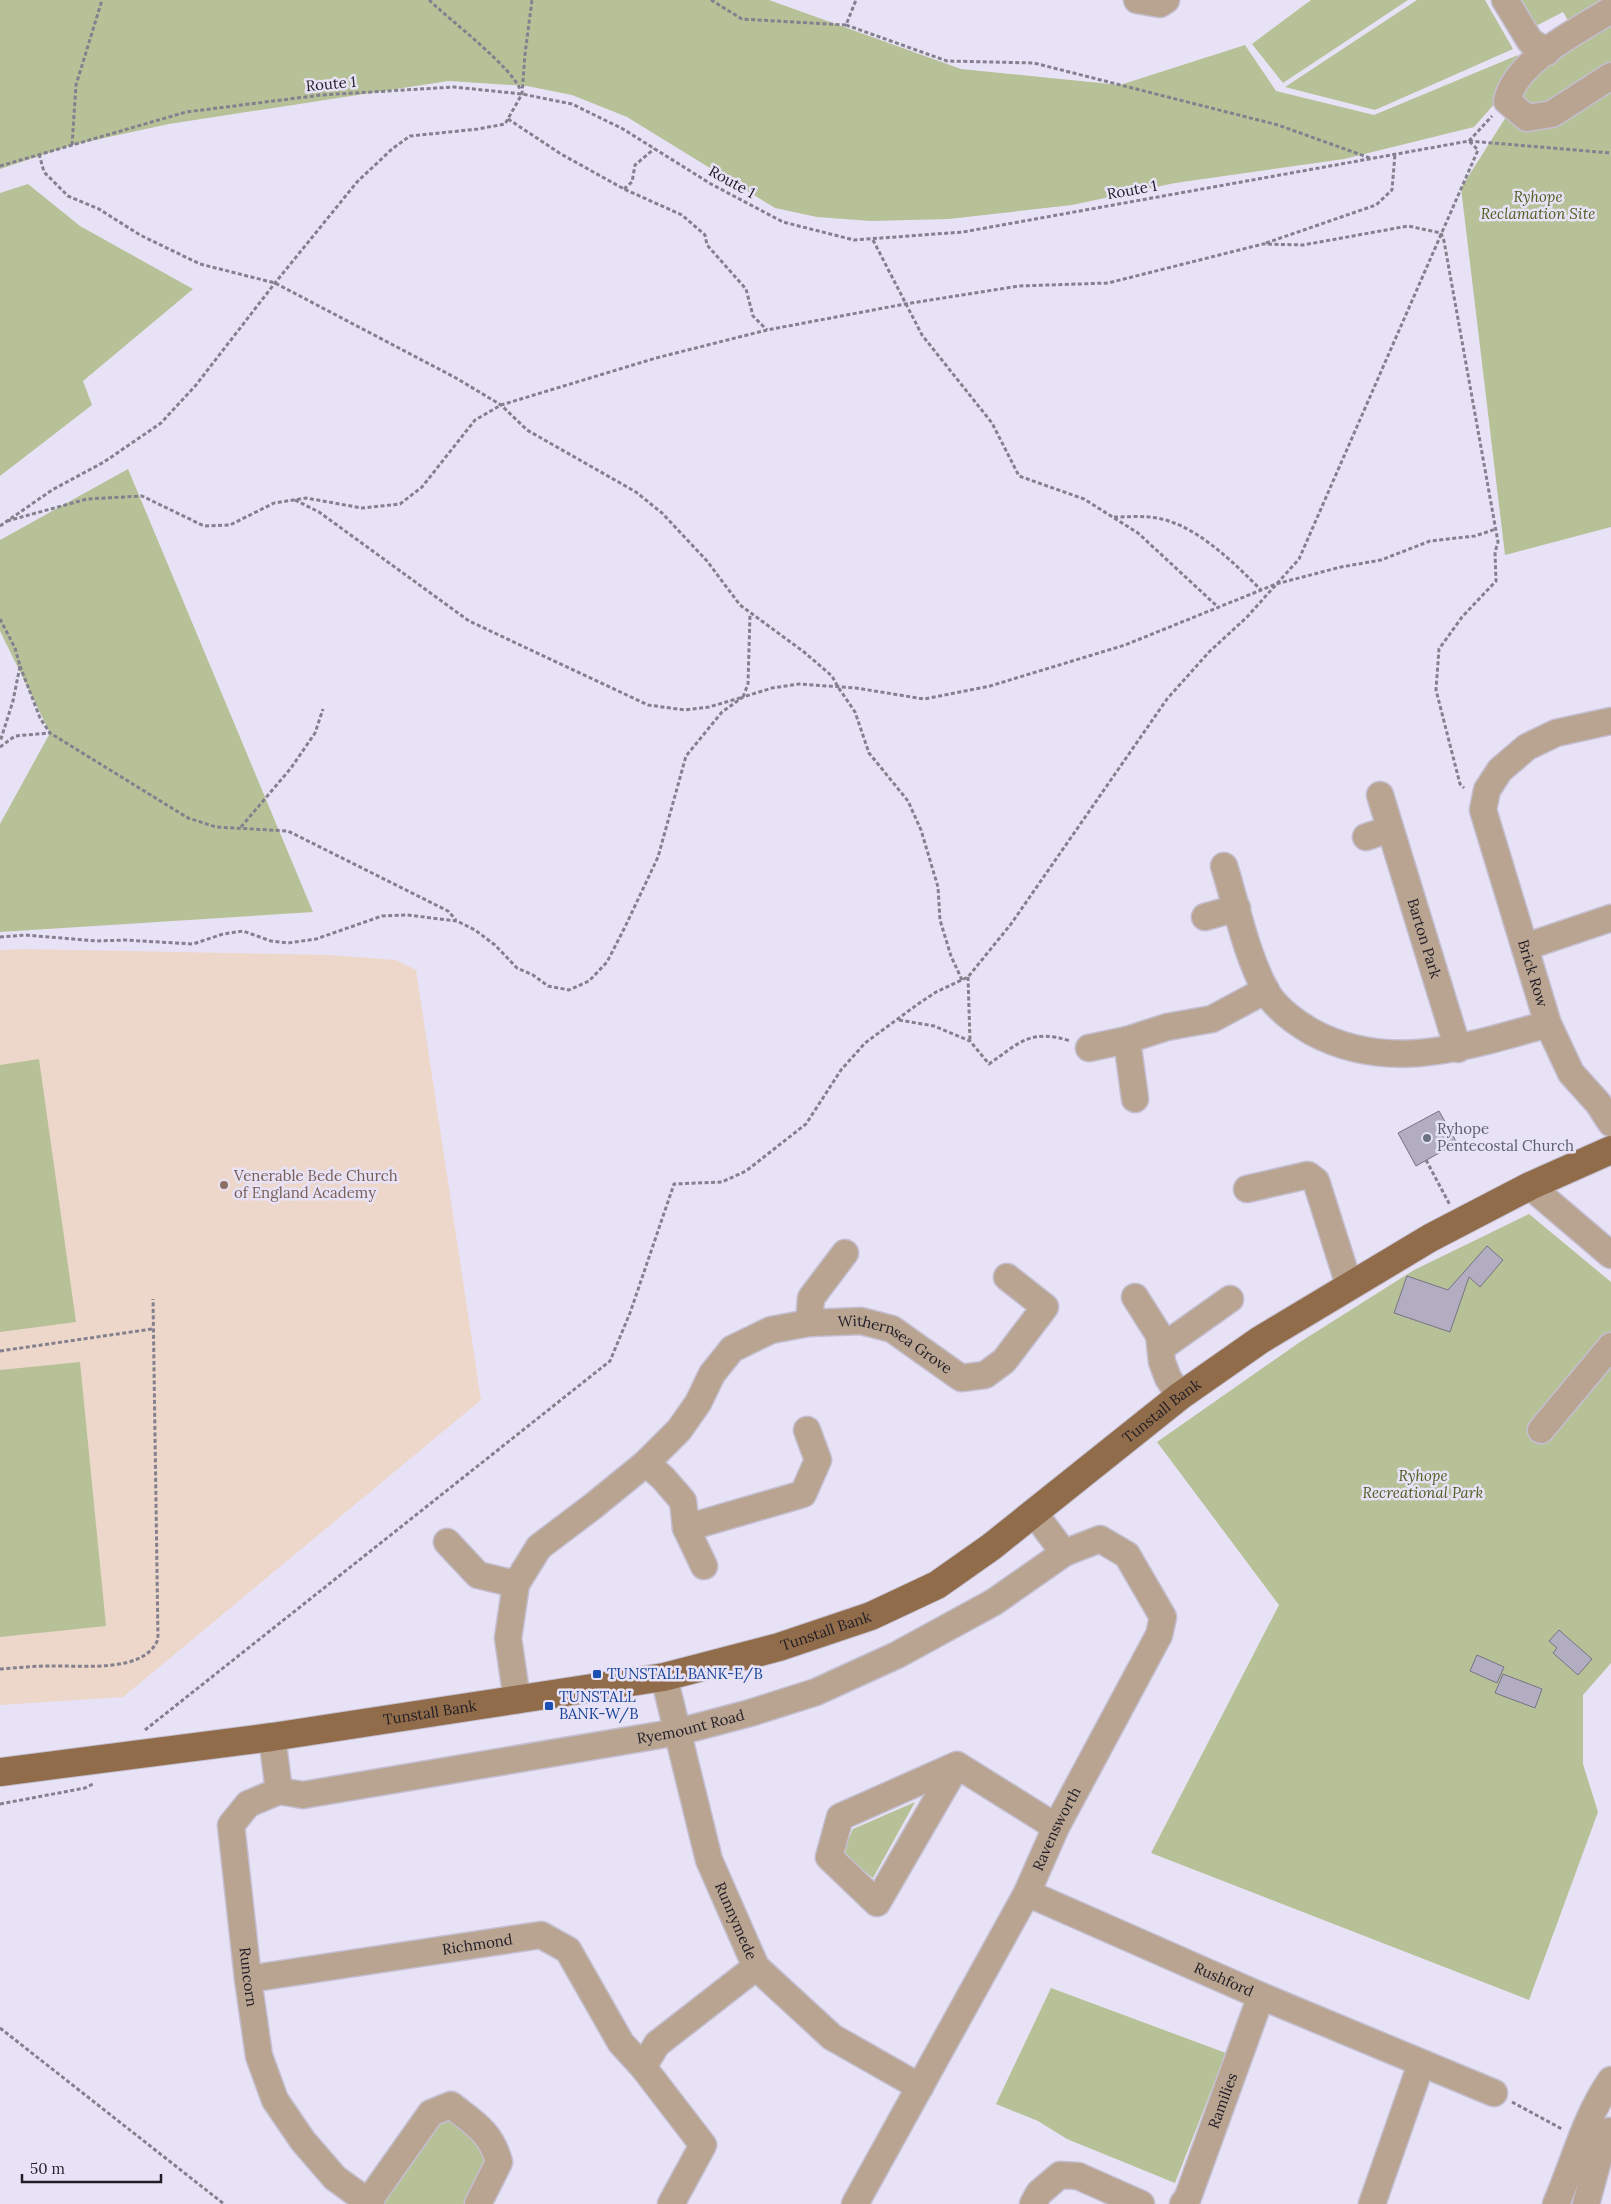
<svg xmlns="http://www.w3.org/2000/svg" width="1611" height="2204" font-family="Lora,serif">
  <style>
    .education { fill: #edd7ca }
    .green { fill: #b6c198 }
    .building { fill: #b3adc1; stroke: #777284 }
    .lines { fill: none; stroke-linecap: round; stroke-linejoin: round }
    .minor-casing { stroke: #c4bfd0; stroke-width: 29 }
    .major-casing { stroke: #c4bfd0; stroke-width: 30 }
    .path { stroke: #84808e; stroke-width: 3; stroke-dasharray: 4 2.5; stroke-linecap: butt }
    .minor { stroke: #b9a492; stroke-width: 26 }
    .major { stroke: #916c4b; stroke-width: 28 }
    .worship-dot { fill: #6b7280; stroke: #e8e2f6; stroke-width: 2 }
    .education-dot { fill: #8d6e63; stroke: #e8e2f6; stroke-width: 2 }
    .transit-dot { fill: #1a4fb4; stroke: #e8e2f6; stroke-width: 2 }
    .labels { text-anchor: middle; stroke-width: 5; stroke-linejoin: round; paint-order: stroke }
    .street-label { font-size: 15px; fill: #201d25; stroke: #e8e2f6 }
    .park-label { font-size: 15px; font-style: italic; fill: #515d1f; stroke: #e8e2f6 }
    .worship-label { font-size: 15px; fill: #5b616d; stroke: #e8e2f6; text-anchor: start }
    .education-label { font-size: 15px; fill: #785e54; stroke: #e8e2f6; text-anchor: start }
    .transit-label { font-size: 15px; fill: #164399; stroke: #e8e2f6; text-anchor: start }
  </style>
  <rect width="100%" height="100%" fill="#e8e2f6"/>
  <polygon class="education" points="23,949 328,955 396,960 416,970 481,1400 123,1697 0,1705 0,950"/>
  <g class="green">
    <polygon points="0,0 769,0 961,69 1120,85 1245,45 1276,91 1374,115 1518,55 1516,64 1497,101 1474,127 1344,159 1175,183 1072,205 949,219 871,221 817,217 775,208 627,117 572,95 527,86 448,81 169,124 72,145 0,169"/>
    <polygon points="1311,0 1408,0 1283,83 1252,44"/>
    <polygon points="1417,0 1485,0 1513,49 1375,110 1285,87"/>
    <polygon points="1512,0 1610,0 1572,27 1563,12 1530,29"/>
    <polygon points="1611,12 1611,527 1505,555 1461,188 1547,52"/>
    <polygon points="28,184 80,226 193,289 83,381 92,405 0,476 0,193"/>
    <polygon points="128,469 313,912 0,932 0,824 50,733 0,631 0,540"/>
    <polygon points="39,1059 76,1322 0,1332 0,1065"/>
    <polygon points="1529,1214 1611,1282 1611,1663 1583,1695 1583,1764 1598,1812 1529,2000 1151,1853 1279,1605 1157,1442 1300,1342 1414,1270"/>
    <polygon points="80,1362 106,1626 0,1637 0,1370"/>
    <polygon points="915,1802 873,1878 842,1853 853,1829"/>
    <polygon points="1051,1988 1226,2053 1175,2183 1067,2139 1038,2121 996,2104"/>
    <polygon points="452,2112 494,2156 471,2204 383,2204 376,2200 434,2120"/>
  </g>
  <g class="building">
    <polygon points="1439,1111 1457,1143 1416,1166 1398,1133"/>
    <polygon points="1487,1246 1503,1260 1480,1287 1469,1277 1450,1332 1394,1313 1407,1276 1448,1290"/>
    <polygon points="1559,1630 1592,1659 1578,1675 1553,1653 1557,1648 1549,1641"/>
    <polygon points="1477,1655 1504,1667 1497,1683 1470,1671"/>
    <polygon points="1503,1674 1542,1689 1535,1708 1495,1693"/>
  </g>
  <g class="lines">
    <g class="minor-casing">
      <g id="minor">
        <polyline points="1137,0 1160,4 1166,0"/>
        <polyline points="1505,0 1530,41 1547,52"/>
        <path d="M 1611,10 C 1578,31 1515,61 1507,101 L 1527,118 L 1552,114 L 1611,76"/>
        <path id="s1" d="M 1611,721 L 1556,733 L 1527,747 L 1500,770 L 1487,790 L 1483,810 L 1548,1024 L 1571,1073 L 1598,1103 L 1611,1123"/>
        <path id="s2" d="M 1380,795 L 1458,1049"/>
        <polyline points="1366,837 1390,829"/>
        <path d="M 1224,866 C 1237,907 1245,951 1265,989 C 1274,1007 1295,1022 1312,1032 C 1390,1074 1468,1046 1548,1024"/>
        <polyline points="1205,917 1237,908"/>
        <polyline points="1525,947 1611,918"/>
        <polyline points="1127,1040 1135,1099"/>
        <polyline points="1089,1048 1127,1040 1167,1027 1212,1019 1266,990"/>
        <polyline points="1530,1186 1611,1255"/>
        <polyline points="1247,1189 1308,1175 1316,1181 1349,1285"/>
        <polyline points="1135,1297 1159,1335 1162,1362 1168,1378 1180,1396"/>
        <polyline points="809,1323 811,1298 845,1253"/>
        <polyline points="1161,1348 1230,1299"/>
        <polyline points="1541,1430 1611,1346"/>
        <polyline points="646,1463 663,1478 683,1501 686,1528 803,1494 818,1460 807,1430"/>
        <polyline points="686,1528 704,1566"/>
        <polyline points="447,1542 478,1575 516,1584"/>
        <path id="s3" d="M 664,1677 L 709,1860 L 756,1967 L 832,2037 L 920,2087"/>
        <path id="s4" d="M 517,1700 L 508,1638 L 516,1584 L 539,1547 L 592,1507 L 646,1463 L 679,1430 L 698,1403 L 712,1374 L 732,1349 L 771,1330 L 809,1323 L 861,1321 L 892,1329 L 961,1378 L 985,1375 L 1004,1361 L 1045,1307 L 1007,1277"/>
        <path id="s5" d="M 272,1737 L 279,1791 L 248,1804 L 231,1825 L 248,1979 L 259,2056 L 275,2100 L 303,2141 L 335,2178 L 371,2204"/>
        <polyline points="957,1765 877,1903 829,1857 840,1817 957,1765 1056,1827"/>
        <path id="s6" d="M 279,1791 L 303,1795 L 678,1732 L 750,1713 L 816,1692 L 897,1655 L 994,1602 L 1064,1553"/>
        <path id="s7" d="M 1027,1893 L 1261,1996 L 1494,2093"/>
        <path id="s8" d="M 248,1979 L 541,1935 L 568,1950 L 621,2043 L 643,2067"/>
        <path d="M 368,2202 L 431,2113 L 451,2105 C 474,2123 491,2132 499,2162 L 478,2204"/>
        <polyline points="671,2204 703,2145 643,2067 657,2044 756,1967"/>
        <path id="s9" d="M 855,2204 L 1027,1893 L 1056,1827 L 1159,1635 L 1163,1617 L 1127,1555 L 1100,1539 L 1064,1553 L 1035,1514"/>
        <polyline points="1033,2204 1039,2193 1060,2175 1078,2176 1141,2204"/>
        <path id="s10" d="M 1183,2204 L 1188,2197 L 1261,1996"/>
        <polyline points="1372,2204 1421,2064"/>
        <path d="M 1556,2204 C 1574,2163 1585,2117 1611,2080"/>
        <polyline points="1586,2204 1600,2153 1609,2131"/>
      </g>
    </g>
    <g class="major-casing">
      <g id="major">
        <path id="s11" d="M 0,1772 L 272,1737 L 664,1677 L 779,1647 L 871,1616 L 937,1585 L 991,1547 L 1180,1396 L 1260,1340 L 1430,1238 L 1530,1186 L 1611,1150"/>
      </g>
    </g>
    <g class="path">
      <path d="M 429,0 C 451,21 512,67 521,91"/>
      <polyline points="711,0 742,19 846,25 856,0"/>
      <polyline points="846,25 947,61 1034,63 1278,125 1370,158"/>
      <polyline points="508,119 561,154 624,189 682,215 705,235 707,245 746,289 753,316 767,330"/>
      <polyline points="1469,141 1492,116"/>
      <polyline points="72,145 76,85 102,0"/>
      <polyline points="39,154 44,172 68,196 99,209 140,235 200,264 275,283 456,378 501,405 527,430 636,492 662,513 707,561 740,605 804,652 832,676 838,687 855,712 869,753 908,801 921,830 938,887 940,920 951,956 962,980"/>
      <polyline points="0,166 186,112 321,95 454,87 522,94 572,104 623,129 711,184 783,222 854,240 963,232 1469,141 1611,153"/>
      <polyline points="624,189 632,182 635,165 654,149"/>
      <polyline points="873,240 922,335 992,423 1019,476 1084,499 1138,533 1219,608"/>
      <polyline points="1266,243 1376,205 1392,190 1395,154"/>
      <polyline points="295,500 319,512 469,621 648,705 685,710 709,707 743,697 748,684 750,614"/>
      <path d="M 1114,517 C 1126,517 1138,516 1149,517 C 1192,520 1233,562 1261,590"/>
      <polyline points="7,521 87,499 142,496 204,526 230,525 274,503 306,498 362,508 400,504 422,487 475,420 501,405 656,358 767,330 905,304 1019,286 1108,283 1263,244 1303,245 1408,226 1441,233 1444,241 1498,542 1495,552 1496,581 1462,617 1439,649 1436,690 1460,784 1464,788"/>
      <polyline points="0,526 52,490 104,462 161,423 196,385 275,283 357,182 392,149 410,136 478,129 505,124 522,94 525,54 532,0"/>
      <polyline points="0,619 15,648 20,666 13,701 0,742"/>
      <polyline points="20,666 40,718 50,733 188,818 216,827 288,831 448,911 456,920"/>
      <polyline points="0,747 15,736 49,733"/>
      <polyline points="241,827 291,768 315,733 323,709"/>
      <polyline points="0,937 25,935 97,941 125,940 193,944 223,934 243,931 271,941 288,943 316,939 382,916 407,915 457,921 475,930 495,945 517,968 533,975 548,986 569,990 589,981 607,962 625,927 658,857 686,756 722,712 743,697 772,688 799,684 856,688 924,699 990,686 1125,645 1276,584 1341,567 1381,560 1430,541 1475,536 1496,529"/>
      <polyline points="968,977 970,1041"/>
      <path d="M 899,1020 L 934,1026 L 970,1041 L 989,1064 C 1019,1043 1031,1028 1070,1041"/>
      <polyline points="1426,1160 1450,1205"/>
      <polyline points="0,1351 152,1329"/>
      <path d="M 0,1669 C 16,1668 33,1666 50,1666 C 81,1665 145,1674 158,1639 L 153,1299"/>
      <polyline points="145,1730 610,1361 630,1313 674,1184 722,1182 746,1171 806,1124 841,1070 865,1043 918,1004 936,992 968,977 1011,924 1167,699 1209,652 1247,617 1299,559 1478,150 1469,141"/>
      <polyline points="0,1804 85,1788 93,1784"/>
      <polyline points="0,2028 224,2204"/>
      <polyline points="1512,2102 1562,2129"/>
    </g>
    <use href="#minor" class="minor"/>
    <use href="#major" class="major"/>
  </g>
  <circle class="worship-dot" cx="1427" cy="1138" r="5"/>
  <circle class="education-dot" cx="224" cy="1185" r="5"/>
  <g class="transit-dot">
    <rect x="592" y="1669" width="10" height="10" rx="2.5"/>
    <rect x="544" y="1701" width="10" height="10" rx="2.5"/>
  </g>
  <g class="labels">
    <g class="street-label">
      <text transform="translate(331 84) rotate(-5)" y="5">Route 1</text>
      <text transform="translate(732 182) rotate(29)" y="5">Route 1</text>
      <text transform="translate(1132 190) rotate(-10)" y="5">Route 1</text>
      <text dy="5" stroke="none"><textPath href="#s2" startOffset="150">Barton Park</textPath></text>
      <text dy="5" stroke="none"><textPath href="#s1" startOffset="339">Brick Row</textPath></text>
      <text dy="5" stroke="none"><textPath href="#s4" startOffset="615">Withernsea Grove</textPath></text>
      <text dy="5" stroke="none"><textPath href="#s11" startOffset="1244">Tunstall Bank</textPath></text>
      <text dy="5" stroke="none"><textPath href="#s11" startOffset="839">Tunstall Bank</textPath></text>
      <text dy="5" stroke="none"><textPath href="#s11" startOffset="434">Tunstall Bank</textPath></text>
      <text dy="5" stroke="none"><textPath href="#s6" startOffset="418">Ryemount Road</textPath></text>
      <text dy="5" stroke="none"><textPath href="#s9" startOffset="426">Ravensworth</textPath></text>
      <text dy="5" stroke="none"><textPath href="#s3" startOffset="255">Runnymede</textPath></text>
      <text dy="5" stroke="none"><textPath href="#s8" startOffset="232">Richmond</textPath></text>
      <text dy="5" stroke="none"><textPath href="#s5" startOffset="268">Runcorn</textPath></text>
      <text dy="5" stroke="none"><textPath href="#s7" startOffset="215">Rushford</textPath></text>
      <text dy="5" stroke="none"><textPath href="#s10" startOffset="111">Ramilies</textPath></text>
    </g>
    <g class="park-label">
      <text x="1538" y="202">Ryhope<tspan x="1538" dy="17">Reclamation Site</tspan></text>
      <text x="1423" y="1481">Ryhope<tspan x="1423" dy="17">Recreational Park</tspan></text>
    </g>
    <g class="worship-label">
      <text x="1437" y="1134">Ryhope<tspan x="1437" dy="17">Pentecostal Church</tspan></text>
    </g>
    <g class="education-label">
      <text x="234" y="1181">Venerable Bede Church<tspan x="234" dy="17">of England Academy</tspan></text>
    </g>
    <g class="transit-label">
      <text x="607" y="1679">TUNSTALL BANK-E/B</text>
      <text x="559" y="1702">TUNSTALL<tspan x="559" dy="17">BANK-W/B</tspan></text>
    </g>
  </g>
  <path d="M22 2174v8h139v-8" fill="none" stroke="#201d25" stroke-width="2.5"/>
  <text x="30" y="2174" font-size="15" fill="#201d25" stroke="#e8e2f6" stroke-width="4" paint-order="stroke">50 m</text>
</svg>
